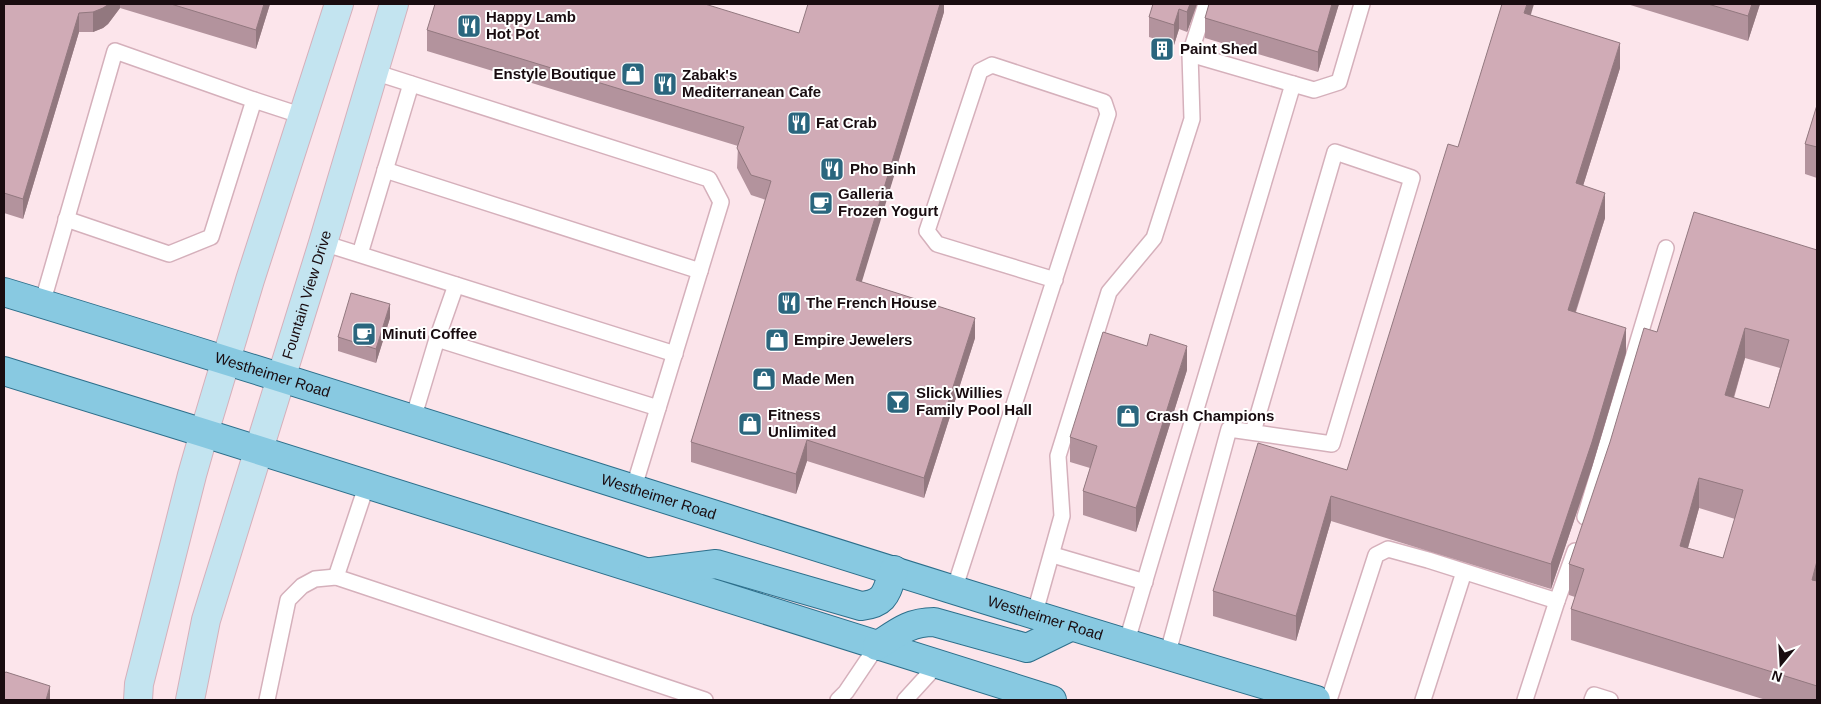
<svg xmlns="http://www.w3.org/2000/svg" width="1821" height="704" font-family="Helvetica,sans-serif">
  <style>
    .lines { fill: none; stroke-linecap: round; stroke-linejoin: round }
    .lane-casing { stroke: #d5b0bb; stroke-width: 18 }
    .secondary-casing { stroke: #d5b0bb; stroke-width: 30 }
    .primary-casing { stroke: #2d6f8b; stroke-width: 30 }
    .lane { stroke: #fff; stroke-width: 15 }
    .secondary { stroke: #c3e4f0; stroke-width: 28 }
    .primary { stroke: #88c9e1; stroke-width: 28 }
    .wall { fill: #b3939d; fill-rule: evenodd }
    .shaded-wall { fill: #92787f }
    .building { fill: #d0abb6; stroke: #92787f; fill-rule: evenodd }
    .labels { text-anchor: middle; stroke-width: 4; stroke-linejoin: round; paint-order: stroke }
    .poi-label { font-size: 15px; font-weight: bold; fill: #190c10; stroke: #fff; text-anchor: start }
    .street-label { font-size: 15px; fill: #190c10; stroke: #fff }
  </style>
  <rect width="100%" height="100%" fill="#fce5eb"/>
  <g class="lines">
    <g class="lane-casing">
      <g id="lane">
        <polyline points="1190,54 1206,4"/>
        <polyline points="374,72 709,179 721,202 633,490"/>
        <polyline points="385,170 700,271"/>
        <polyline points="66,219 169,254 211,237 254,100 303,116"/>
        <polyline points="323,243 675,354"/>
        <polyline points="360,254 411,84"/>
        <polyline points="42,304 115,51 254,100"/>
        <polyline points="437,339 658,408"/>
        <polyline points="413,419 437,339 456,285"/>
        <polyline points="1585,517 1666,248"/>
        <polyline points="1053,555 1145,582"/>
        <polyline points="336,577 367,484"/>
        <polyline points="954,590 1108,114 1104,102 992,65 980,71 927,231 937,244 1055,280"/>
        <polyline points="1557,601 1575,551"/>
        <polyline points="1034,616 1062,516 1058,456 1109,292 1154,238 1192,119 1190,54 1293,84"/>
        <polyline points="1126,644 1293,84 1314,90 1339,82 1362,4"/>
        <polyline points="1167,656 1229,429 1332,444 1412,178 1335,152 1253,432"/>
        <polyline points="267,700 288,600 302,586 315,579 336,577 705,700"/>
        <polyline points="838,700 846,692 877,646"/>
        <polyline points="905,700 937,665"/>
        <polyline points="1329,700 1376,555 1388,549 1428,560 1557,601 1525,700"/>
        <polyline points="1423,700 1464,572"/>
        <polyline points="1592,700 1594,695 1610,700"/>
      </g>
    </g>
    <g class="secondary-casing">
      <g id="secondary">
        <polyline points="138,700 139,684 192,475 204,433 250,280 339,4"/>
        <path id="s1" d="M 190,700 L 206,620 L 323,243 L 394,4"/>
      </g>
    </g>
    <g class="primary-casing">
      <g id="primary">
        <path id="s2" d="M 4,292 C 442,425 876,570 1316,700"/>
        <polyline points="4,371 204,433 1052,700"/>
        <path d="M 652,572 L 716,564 L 861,606 C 887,603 886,592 894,570"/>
        <path d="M 877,646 C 897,633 909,622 934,622 L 1027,648 L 1070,627"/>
      </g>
    </g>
    <use href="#lane" class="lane"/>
    <use href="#secondary" class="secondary"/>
    <use href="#primary" class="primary"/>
  </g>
  <g class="wall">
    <polygon points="4,4 270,4 256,49 120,8 108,24 103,28 93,32 79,32 23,219 4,213"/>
    <polygon points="944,4 944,12 861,282 975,338 924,498 807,461 796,494 691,462 691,442 766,200 751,195 737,168 738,146 427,51 427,30 799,33"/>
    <polygon points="1197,4 1187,32 1179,29 1174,45 1149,37 1149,17"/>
    <polygon points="1209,4 1339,4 1318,72 1205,38 1205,18"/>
    <polygon points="1627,4 1760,4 1748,41"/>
    <polygon points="1531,15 1620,68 1583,186 1605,218 1576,312 1626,353 1592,467 1551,589 1331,521 1296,641 1213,616 1213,591 1347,470"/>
    <polygon points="1817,105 1817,178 1805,174 1805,144"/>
    <path d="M 1817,250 L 1817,700 L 1766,700 L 1571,640 L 1571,609 L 1575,597 L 1569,595 L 1569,564 L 1657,332 ZM 1745,358 L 1780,368 L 1769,408 L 1734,398 ZM 1699,508 L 1735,519 L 1723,558 L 1688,548 Z"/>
    <polygon points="390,318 376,363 338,351 338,337"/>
    <polygon points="1187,370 1136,532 1083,515 1083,491 1090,468 1070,462 1070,437"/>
  </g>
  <g class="shaded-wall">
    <polygon points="109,4 120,4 120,8 108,24 103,28 93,32 93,12"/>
    <polygon points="264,4 270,4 256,49 256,30"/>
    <polygon points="940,4 944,4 944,12 856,301 856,280"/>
    <polygon points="1190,4 1197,4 1187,32 1187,12"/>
    <polygon points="1332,4 1339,4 1318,72 1318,52"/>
    <polygon points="1527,4 1534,4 1524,38 1524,13"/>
    <polygon points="1752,4 1760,4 1748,41 1748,16"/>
    <polygon points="1179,9 1179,29 1174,45 1174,25"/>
    <polygon points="79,13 79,32 23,219 23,199"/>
    <polygon points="1620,43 1620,68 1576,208 1576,183"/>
    <polygon points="1605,193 1605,218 1568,335 1568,310"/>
    <polygon points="390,304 390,318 376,363 376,349"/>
    <polygon points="975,318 975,338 924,498 924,478"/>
    <polygon points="1626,328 1626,353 1592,467 1551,589 1551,564"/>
    <polygon points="1745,328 1745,358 1725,426 1725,395"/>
    <polygon points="1187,346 1187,370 1136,532 1136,508"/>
    <polygon points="807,440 807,461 796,494 796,474"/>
    <polygon points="1699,478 1699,508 1680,576 1680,546"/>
    <polygon points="1331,496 1331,521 1296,641 1296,616"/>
    <polygon points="1817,561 1817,591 1812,580"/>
    <polygon points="50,686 50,700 46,700"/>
  </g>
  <g class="building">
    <polygon points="4,4 109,4 103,8 93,12 79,13 23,199 4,193"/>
    <polygon points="171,4 264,4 256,30"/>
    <polygon points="435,4 705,4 799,33 808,4 940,4 856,280 975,318 924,478 807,440 796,474 691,442 771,181 751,175 737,148 744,127 427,30"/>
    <polygon points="1153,4 1190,4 1187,12 1179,9 1174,25 1149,17"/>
    <polygon points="1209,4 1332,4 1318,52 1205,18"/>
    <polygon points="1502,4 1527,4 1524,13 1620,43 1576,183 1605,193 1568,310 1626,328 1592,442 1551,564 1331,496 1296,616 1213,591 1258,443 1347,470 1448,144 1458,147"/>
    <polygon points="1708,4 1752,4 1748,16"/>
    <polygon points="1817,105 1817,147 1805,144"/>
    <path d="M 1694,212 L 1817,250 L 1817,561 L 1812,580 L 1817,581 L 1817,686 L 1571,609 L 1584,569 L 1569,564 L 1610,442 L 1644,328 L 1657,332 ZM 1745,328 L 1789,340 L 1769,408 L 1725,395 ZM 1699,478 L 1743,490 L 1723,558 L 1680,546 Z"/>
    <polygon points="351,293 390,304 376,349 338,337"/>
    <polygon points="1103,332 1147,346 1150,334 1187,346 1136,508 1083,491 1097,446 1070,437"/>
    <polygon points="6,672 50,686 46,700 4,700 4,673"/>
  </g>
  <defs>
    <g id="restaurant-square" transform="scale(1.25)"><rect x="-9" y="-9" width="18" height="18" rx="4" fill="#2a667e" stroke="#fff"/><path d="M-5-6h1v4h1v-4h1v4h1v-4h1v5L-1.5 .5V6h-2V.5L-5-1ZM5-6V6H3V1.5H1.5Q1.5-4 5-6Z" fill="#fff"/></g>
    <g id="building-square" transform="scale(1.25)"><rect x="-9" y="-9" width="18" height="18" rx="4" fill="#2a667e" stroke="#fff"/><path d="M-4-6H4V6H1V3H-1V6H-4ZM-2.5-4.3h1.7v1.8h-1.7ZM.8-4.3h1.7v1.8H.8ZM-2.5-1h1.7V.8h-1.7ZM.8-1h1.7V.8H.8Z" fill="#fff"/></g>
    <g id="shop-square" transform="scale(1.25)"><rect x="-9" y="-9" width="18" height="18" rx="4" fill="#2a667e" stroke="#fff"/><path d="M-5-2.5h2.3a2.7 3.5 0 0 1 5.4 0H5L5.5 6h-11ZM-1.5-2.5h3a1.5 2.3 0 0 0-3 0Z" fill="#fff"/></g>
    <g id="cafe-square" transform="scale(1.25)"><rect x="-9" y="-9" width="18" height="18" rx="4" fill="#2a667e" stroke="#fff"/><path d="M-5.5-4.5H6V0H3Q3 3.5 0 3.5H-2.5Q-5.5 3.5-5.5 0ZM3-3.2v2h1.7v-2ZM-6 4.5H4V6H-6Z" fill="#fff"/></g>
    <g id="bar-square" transform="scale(1.25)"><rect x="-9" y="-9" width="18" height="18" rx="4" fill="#2a667e" stroke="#fff"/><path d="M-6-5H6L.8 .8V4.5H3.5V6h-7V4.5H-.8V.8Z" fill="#fff"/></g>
  </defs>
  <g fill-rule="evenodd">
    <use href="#restaurant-square" x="469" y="26"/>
    <use href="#building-square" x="1162" y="49"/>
    <use href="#shop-square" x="633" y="74"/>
    <use href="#restaurant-square" x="665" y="84"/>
    <use href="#restaurant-square" x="799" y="123"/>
    <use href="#restaurant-square" x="832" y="169"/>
    <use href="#cafe-square" x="821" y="203"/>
    <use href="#restaurant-square" x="789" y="303"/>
    <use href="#cafe-square" x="364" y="334"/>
    <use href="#shop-square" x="777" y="340"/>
    <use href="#shop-square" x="764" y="379"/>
    <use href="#bar-square" x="898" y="402"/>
    <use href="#shop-square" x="1128" y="416"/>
    <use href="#shop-square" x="750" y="424"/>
  </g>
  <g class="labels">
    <g class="poi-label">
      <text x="486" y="22">Happy Lamb<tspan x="486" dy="17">Hot Pot</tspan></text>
      <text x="1180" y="54">Paint Shed</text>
      <text x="616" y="79" text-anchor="end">Enstyle Boutique</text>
      <text x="682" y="80">Zabak's<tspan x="682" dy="17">Mediterranean Cafe</tspan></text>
      <text x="816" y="128">Fat Crab</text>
      <text x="850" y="174">Pho Binh</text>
      <text x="838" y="199">Galleria<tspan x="838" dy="17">Frozen Yogurt</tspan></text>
      <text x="806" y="308">The French House</text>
      <text x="382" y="339">Minuti Coffee</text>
      <text x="794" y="345">Empire Jewelers</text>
      <text x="782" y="384">Made Men</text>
      <text x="916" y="398">Slick Willies<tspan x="916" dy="17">Family Pool Hall</tspan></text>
      <text x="768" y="420">Fitness<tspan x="768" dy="17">Unlimited</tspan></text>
      <text x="1146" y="421">Crash Champions</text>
    </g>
    <g class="street-label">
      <text dy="5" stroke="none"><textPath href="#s1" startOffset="422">Fountain View Drive</textPath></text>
      <text dy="5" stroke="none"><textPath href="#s2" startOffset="281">Westheimer Road</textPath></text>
      <text dy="5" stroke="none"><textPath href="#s2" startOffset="686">Westheimer Road</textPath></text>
      <text dy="5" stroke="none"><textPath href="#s2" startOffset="1091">Westheimer Road</textPath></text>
    </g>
  </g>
  <rect width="1821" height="704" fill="none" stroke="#190c10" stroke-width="10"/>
  <g transform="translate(1781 664) rotate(198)" stroke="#ffffff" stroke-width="4" paint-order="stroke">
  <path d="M0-4L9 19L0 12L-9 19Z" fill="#190c10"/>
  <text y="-8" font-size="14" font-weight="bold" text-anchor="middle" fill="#190c10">N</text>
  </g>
</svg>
